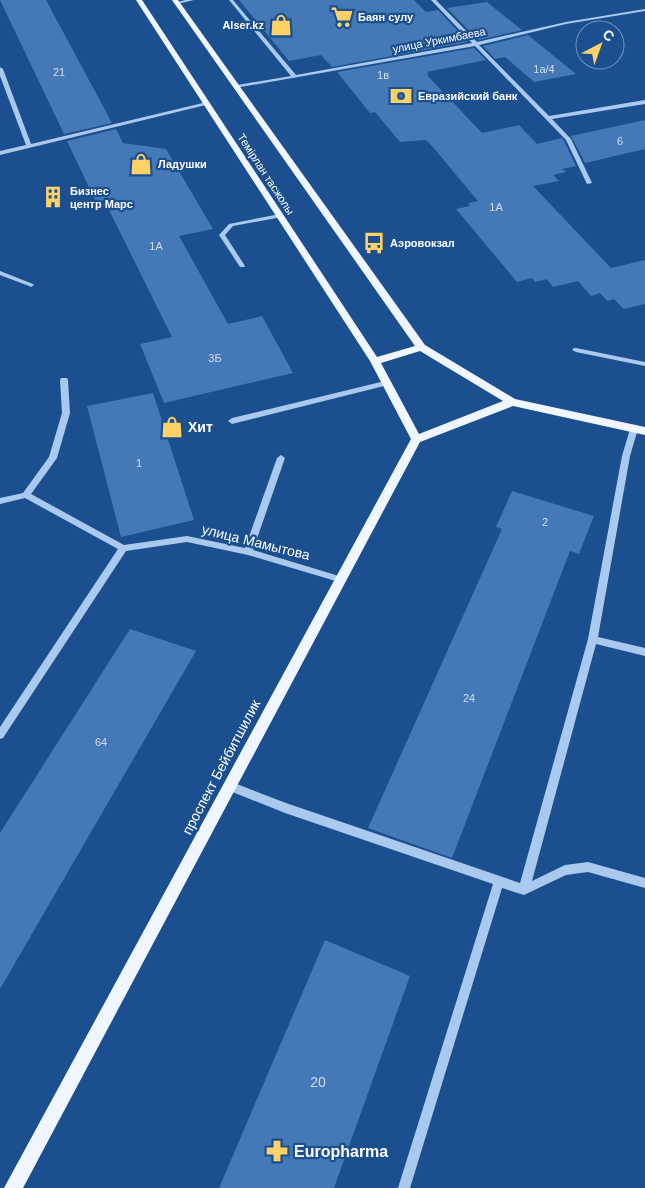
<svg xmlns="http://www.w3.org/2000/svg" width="645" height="1188" font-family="Helvetica,sans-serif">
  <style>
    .building { fill: #4478b7 }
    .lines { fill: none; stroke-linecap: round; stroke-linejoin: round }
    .minor { fill: #a9c9ee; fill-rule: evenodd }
    .major { fill: #f0f6ff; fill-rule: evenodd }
    .labels { text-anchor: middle; stroke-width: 4.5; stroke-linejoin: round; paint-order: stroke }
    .far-poi-label { font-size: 11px; font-weight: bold; fill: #fff; stroke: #1b4f8f; text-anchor: start }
    .far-street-label { font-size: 11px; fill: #fff; stroke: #1b4f8f }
    .number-label { font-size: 11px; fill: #d0dded }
    .poi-label { font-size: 14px; font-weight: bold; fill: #fff; stroke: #1b4f8f; text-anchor: start }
    .street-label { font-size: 14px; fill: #fff; stroke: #1b4f8f }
    .near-number-label { font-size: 14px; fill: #d0dded }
    .near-poi-label { font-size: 16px; font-weight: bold; fill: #fff; stroke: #1b4f8f; text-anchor: start }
  </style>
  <rect width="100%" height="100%" fill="#1b4f8f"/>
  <g class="building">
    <polygon points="0,0 46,0 112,123 64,134"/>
    <polygon points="239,0 414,0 426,12 438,10 468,42 332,67 321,55 289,61"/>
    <polygon points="487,2 522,30 478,40 447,8"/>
    <polygon points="528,35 576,74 534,82 505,57 495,59 483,46"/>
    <polygon points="474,48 486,60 427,72 429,74 427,75 482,133 519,125 537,144 562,138 564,141 576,166 562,169 566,172 553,175 559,181 533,186 611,268 645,260 645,304 624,309 614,299 607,301 600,293 591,296 578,281 553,287 547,279 535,282 532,278 517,282 456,209 470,206 468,203 478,201 432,146 426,140 400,142 375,112 370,113 337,72"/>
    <polygon points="645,120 645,149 585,163 571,136"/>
    <polygon points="116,129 123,143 166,149 213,229 179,236 228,324 262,316 293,373 164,403 140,344 172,337 104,200 96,202 67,141"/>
    <polygon points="153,393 194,520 121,537 87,406"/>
    <polygon points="512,491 594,516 579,554 570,551 452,858 368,828 502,529 496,527"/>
    <polygon points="130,629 196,651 0,989 0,833"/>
    <polygon points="325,940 410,976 334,1188 219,1188"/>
  </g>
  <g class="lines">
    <g class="minor">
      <polygon points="185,0 194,0 177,4 175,3"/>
      <polygon points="229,0 233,0 296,75 472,43 431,0 436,0 477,42 566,22 645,9 645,11 566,24 479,45 549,116 645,100 645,104 552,119 571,139 592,183 587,184 566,140 475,46 235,88 234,87 237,85 291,76"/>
      <polygon points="0,67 3,69 31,144 207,102 210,104 0,155 0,151 26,145 0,76"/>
      <polygon points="280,214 282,215 282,217 233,226 225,235 245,266 244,267 240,267 219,235 220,234 229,224"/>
      <polygon points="0,271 33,284 34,285 31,287 29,286 0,275"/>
      <polygon points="574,348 576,348 645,362 645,366 576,352 572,350"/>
      <polygon points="61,378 67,378 68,380 70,413 57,458 31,494 124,545 187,536 245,548 277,458 281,455 285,458 253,550 339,576 342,577 343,579 342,581 339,582 248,555 187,542 126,551 3,738 0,739 0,727 118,549 25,498 0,504 0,498 23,493 49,457 62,413 60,380"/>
      <polygon points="385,381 388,381 388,385 232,424 228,421 232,418"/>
      <polygon points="634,426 638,429 630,456 598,637 645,648 645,656 596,644 532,881 565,865 588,862 645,878 645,888 588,872 566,875 524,895 502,888 410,1188 398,1188 493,884 285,813 225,789 224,786 225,783 229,781 286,803 520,883 588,639 622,456 630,429"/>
    </g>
    <path class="major" d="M 136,0 L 142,0 L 377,357 L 415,346 L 172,0 L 178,0 L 425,345 L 515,399 L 645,427 L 645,435 L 513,406 L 420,442 L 23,1188 L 4,1188 L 411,439 L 370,361 ZM 420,351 L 503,401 L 419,434 L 381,363 Z"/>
  </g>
  <defs>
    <g id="supermarket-bare" transform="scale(1.725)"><path d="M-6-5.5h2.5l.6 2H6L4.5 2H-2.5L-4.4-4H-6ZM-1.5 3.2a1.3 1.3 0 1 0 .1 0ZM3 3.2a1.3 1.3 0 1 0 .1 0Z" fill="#ffd166" stroke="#1b4f8f" stroke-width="2.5" paint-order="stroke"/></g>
    <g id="shop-bare" transform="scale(1.725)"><path d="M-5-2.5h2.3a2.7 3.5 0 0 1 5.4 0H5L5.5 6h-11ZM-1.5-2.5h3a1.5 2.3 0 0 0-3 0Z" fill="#ffd166" stroke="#1b4f8f" stroke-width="2.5" paint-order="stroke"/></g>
    <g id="bank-bare" transform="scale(1.725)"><path d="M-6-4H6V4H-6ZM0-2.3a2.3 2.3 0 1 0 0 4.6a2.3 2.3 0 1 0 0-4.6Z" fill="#ffd166" stroke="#1b4f8f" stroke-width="2.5" paint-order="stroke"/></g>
    <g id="building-bare" transform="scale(1.725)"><path d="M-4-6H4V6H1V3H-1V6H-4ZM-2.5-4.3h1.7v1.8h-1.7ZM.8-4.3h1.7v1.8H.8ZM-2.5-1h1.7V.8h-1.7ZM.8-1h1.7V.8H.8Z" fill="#ffd166" stroke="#1b4f8f" stroke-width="2.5" paint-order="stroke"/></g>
    <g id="bus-bare" transform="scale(1.725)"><path d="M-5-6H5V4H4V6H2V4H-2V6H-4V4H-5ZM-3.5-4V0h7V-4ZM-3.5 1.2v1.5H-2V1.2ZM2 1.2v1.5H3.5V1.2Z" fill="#ffd166" stroke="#1b4f8f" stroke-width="2.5" paint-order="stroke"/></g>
    <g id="pharmacy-bare" transform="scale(1.725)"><path d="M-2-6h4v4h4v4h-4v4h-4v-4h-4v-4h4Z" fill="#ffd166" stroke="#1b4f8f" stroke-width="2.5" paint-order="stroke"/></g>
  </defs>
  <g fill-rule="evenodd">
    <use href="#supermarket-bare" x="342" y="17"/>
    <use href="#shop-bare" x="281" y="25"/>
    <use href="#bank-bare" x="401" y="96"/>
    <use href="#shop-bare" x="141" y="164"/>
    <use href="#building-bare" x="53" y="197"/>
    <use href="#bus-bare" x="374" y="243"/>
    <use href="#shop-bare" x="172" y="427"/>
    <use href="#pharmacy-bare" x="277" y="1151"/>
  </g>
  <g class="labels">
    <g class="far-poi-label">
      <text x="358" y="21">Баян сулу</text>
      <text x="264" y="29" text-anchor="end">Alser.kz</text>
      <text x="418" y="100">Евразийский банк</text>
      <text x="158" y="168">Ладушки</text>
      <text x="70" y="195">Бизнес<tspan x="70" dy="13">центр Марс</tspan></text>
      <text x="390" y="247">Аэровокзал</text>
    </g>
    <g class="far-street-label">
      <text transform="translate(439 40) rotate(-11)" y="4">улица Уркимбаева</text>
      <text transform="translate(266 174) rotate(57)" y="4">Темірлан тасжолы</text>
    </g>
    <g class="number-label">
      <text x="544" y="73">1а/4</text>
      <text x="59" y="76">21</text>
      <text x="383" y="79">1в</text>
      <text x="620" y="145">6</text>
      <text x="496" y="211">1А</text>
      <text x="156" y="250">1А</text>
      <text x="215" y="362">3Б</text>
      <text x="139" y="467">1</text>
      <text x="545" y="526">2</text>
      <text x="469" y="702">24</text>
      <text x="101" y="746">64</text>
    </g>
    <g class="poi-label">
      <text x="188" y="432">Хит</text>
    </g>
    <g class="street-label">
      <text transform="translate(256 542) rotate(14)" y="5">улица Мамытова</text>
      <text transform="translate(221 767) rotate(-62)" y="5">проспект Бейбитшилик</text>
    </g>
    <g class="near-number-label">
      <text x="318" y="1087">20</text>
    </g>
    <g class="near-poi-label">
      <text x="294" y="1157">Europharma</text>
    </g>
  </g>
  <g transform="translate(600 45) rotate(41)"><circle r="24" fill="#1b4f8f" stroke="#7695bc"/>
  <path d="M0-4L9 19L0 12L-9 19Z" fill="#ffd166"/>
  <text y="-8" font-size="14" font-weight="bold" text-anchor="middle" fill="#ffffff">С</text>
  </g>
</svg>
